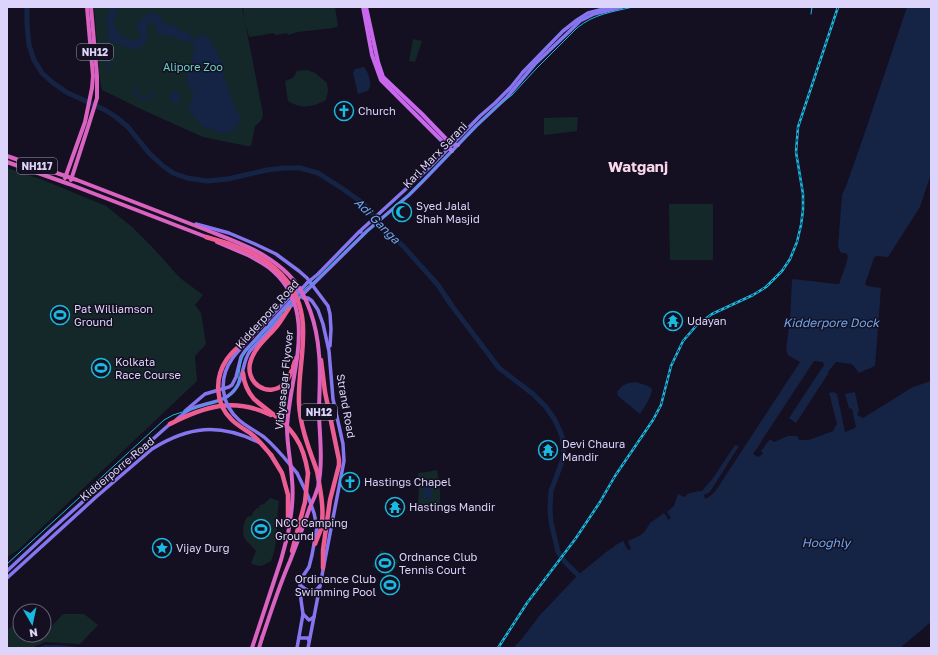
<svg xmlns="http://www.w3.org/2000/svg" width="938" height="655" font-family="'Golos Text',sans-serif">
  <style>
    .green { fill: #14282a }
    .water { fill: #152345 }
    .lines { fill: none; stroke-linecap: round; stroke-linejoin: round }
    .canal { stroke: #152345; stroke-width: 3 }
    .river { stroke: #152345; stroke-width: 5 }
    .secondary { stroke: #8576ef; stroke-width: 3.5 }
    .primary { stroke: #c968ed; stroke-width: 4 }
    .trunk { stroke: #da62c0; stroke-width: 4 }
    .motorway { stroke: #ec5d93; stroke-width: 4.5 }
    .tram { stroke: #1ab9e0; stroke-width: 1 }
    .rail-casing { stroke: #1ab9e0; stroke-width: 2.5 }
    .rail { stroke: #141021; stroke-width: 1; stroke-dasharray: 3; stroke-linecap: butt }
    .secondary-bridge { stroke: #8576ef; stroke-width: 3.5 }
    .trunk-bridge { stroke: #da62c0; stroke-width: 4 }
    .motorway-bridge { stroke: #ec5d93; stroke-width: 4.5 }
    .labels { text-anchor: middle; stroke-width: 3; stroke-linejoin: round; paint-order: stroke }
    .shield { fill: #141021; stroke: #a099b9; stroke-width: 1 }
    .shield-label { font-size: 10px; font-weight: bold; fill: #dcd4fa }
    .park-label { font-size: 11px; fill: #69d1c2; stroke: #141021 }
    .poi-label { font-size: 11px; fill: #dcd4fa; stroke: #141021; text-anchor: start }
    .street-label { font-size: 11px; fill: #dcd4fa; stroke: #141021 }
    .water-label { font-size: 12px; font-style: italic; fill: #6ea6ee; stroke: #141021 }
    .district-label { font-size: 15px; font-weight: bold; fill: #fad6ea; stroke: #141021 }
  </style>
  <rect width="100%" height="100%" fill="#141021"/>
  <g class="green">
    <path d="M 94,7 L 242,7 L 245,21 L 243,7 L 335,7 L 338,26 L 333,28 L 297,32 L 288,35 L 287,33 L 275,35 L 274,33 L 249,37 L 245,22 L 263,114 C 262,120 260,123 255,126 L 251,146 L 247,146 L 203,137 L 143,110 L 102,90 L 100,81 Z"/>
    <polygon points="413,39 422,41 415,62 409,61"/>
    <path d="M 307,70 L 315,73 L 327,83 L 328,91 L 326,100 C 313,107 302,110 288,101 L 285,81 L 293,78 L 297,71 Z"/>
    <polygon points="578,117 577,131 544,135 544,118"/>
    <polygon points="7,168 43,180 106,206 132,227 154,249 180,278 203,295 195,305 201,313 206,344 195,356 197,381 18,550 7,557"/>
    <polygon points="669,204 713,204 713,260 670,260"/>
    <polygon points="437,470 440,490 440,506 418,505 419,487 418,473 426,472"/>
    <path d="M 270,498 L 279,501 C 276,521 279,542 271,561 C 262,566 260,568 251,563 L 256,551 C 253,547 248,543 245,539 C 242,534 243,524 246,519 C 248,516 249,516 252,516 L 253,512 L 257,508 L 259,508 L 260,505 L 264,504 Z"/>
    <polygon points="381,550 399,561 389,577 372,566"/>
    <polygon points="63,614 84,614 98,625 80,644 45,642 32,648 7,648 7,630 20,620 20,635 44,635 44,624 49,629"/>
  </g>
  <g class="water">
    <path d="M 115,7 C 117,12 116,16 113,20 C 117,35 122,40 138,40 L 141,37 L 136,25 L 147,14 L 153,12 L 163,20 L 165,24 L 177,26 L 179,31 L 188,32 L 191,39 L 196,39 L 200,35 L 206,36 L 211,39 L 210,43 L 217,52 L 223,65 L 223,75 L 229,91 L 230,97 L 235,104 L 236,113 L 242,115 L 240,118 L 236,130 C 227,130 222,138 214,129 C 203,132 195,116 188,110 L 194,95 C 191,88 186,83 186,74 C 186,69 189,66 191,62 C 193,57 195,48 194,43 L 187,41 L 180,41 L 178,37 C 173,38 161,35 157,32 C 156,30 156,27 156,25 L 151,21 L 148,21 L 146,33 L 148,37 C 146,43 140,48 134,50 L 113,42 L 107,39 C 108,31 108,26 106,19 L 111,8 Z"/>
    <path d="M 907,7 L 931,7 L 931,174 L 920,207 L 888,257 L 876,256 L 874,258 L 865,284 L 867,286 L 881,288 L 875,366 L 859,373 L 852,364 L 836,362 L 828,372 L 828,374 L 796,423 L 789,418 L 824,365 L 823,362 L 814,361 L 762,440 L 760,444 L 753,454 L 758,457 L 763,454 L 761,451 L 770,439 L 774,442 L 788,436 L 797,436 L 799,440 L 809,440 L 833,431 L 837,424 L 829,393 L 833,392 L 837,394 L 845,432 L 853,429 L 856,427 L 852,409 L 849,408 L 845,394 L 855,392 L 859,411 L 857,415 L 863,418 L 913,387 L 931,381 L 931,622 L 900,648 L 513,648 L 521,640 L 540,615 L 578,575 L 605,553 L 606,552 L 614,547 L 614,546 L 623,541 L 628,550 L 631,549 L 628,541 L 641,535 L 645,531 L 650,523 L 664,513 L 667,517 L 668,520 L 671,518 L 667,512 L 674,506 L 678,494 L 684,497 L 686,496 L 687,494 L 694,492 L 702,491 L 713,478 L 735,445 L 739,446 L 710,492 L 704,495 L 705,499 C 714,495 719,486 724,478 L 800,362 L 788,355 L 786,350 L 790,319 L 792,281 L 793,279 L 836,284 L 839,284 L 846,264 L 848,256 L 846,253 L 841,253 L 838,247 L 842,195 L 846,186 L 863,138 Z"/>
    <path d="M 364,67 C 368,71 374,87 367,91 C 365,92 360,93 358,94 L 353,73 L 355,69 Z"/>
    <polygon points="175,91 179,93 180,100 178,102 174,103 170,99 170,95 171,92"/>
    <path d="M 636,382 L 648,386 L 652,389 C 651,398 645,406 640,414 L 618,396 L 617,392 C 623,384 626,383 636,382 Z"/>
    <polygon points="423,483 432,483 432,498 423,499"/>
    <polygon points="45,645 60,645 86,648 37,648"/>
  </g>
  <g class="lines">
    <g class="canal">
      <polyline points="136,7 141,8"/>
      <polyline points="108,46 107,55 109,69"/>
      <path d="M 136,89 L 135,93 C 139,98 148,99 153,96 L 153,92"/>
    </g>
    <polyline class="river" points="27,7 27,24 29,45 34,60 42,73 52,82 66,92 105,110 116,117 128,127 149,153 163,166 173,173 187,178 207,181 228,179 267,170 284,168 300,168 318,173 343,189 364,204 385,229 403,246 438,285 452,306 499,368 533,394 546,407 555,420 562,436 564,448 563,459 551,491 550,509 551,522 558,552 565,562 578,575"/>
    <g class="secondary">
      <polyline points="523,72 563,31 577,20 588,13 611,7"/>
      <polyline points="196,224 229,233 255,244 276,254 299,271 307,278 328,306 330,314 331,329 330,346"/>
      <polyline points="307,283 318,274 359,232 361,232"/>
      <polyline points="303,298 308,298 312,301 318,310 323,324 329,351 333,399 343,444 344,461 308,648"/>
      <polyline points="288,309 367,231 409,195 423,181 476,126 507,97 535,64 573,28 580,21 594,14 622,7"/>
      <polyline points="252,336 293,293 301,288"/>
      <polyline points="185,411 205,394 229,387 232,385 236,377 241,357 245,351 309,281"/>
      <path d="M 176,420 C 181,416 186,411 191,409 C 206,402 226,403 236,388 C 244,377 242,362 250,351 L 283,315"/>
      <polyline points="7,571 50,531 171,423"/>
      <path d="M 7,578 L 96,497 L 152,449 C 189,426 219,423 258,442"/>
      <path d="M 300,585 C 305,589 308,592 315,591 L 320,586"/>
      <polyline points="303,614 309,620 311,619 314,617"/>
      <polyline points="299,638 308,638 309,641"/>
      <polyline points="297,648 303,614 301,600 300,584 303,576 309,567 312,555 317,527 314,513 308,496 297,473"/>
    </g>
    <g class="primary">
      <polyline points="363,7 372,55 381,80 452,151"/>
      <polyline points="366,7 378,62 383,77 422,114 449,142 451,144 458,145"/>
    </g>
    <g class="trunk">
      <polyline points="7,156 77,180 209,231"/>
      <polyline points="7,162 69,184 209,238"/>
      <polyline points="65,178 85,122 92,88 93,76 87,7"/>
      <polyline points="71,180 89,124 97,98 97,76 91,7"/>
      <polyline points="217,242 250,256"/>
      <polyline points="252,648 281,560 288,534"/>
      <polyline points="259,648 262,638"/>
    </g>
    <g class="motorway">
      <polyline points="206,237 230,244 243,249"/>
      <path d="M 289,308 C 285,314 281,321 277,326 C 268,337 255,347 251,360 C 243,382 268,400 285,383 C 291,377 293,366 296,358"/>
      <polyline points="321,360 325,392 339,460 339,465 330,500 323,550 323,568"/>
      <path d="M 243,373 C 244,384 247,391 254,399 C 268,411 286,422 296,438 C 303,448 306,461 308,473"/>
      <path d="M 170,424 C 205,406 234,397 271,415"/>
      <polyline points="271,455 282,473 288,495 288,522"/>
      <path d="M 315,544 C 317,539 319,534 321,529 C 325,510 320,489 317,471"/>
      <polyline points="292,551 300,521"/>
    </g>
    <g class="tram">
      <polyline points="811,14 812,7"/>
      <polyline points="438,138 444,144"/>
      <path d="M 7,564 L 164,420 L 173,415 L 227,398 C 242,389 237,373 242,359 C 243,356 245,353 247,350 L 307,287 L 320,276 L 343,253 L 409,195 L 482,120 L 495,108 L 512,95 L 536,69 L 577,28 C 594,14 612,12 633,7"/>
    </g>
    <g class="rail-casing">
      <polyline id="rail" points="498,648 527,603 576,538 600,502 615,476 653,420 661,405 671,366 683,341 696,326 712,314 753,295 766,287 782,271 790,259 797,242 801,225 803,210 803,194 796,152 798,127 838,7"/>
    </g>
    <use href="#rail" class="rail"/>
    <g class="secondary-bridge">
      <polyline points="359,232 432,165 480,116 495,103 511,87 523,72"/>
      <path d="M 246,343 C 241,348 236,353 232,359 C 218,379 221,404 239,420 C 247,427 256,431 264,437 C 277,448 287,461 297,473"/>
    </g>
    <g class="trunk-bridge">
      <path d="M 209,231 C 237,242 266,252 288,274 C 308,293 317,327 319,354 C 321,374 319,395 319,415 C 320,439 323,463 318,487 C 316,494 313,501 310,507 C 304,525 297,543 290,561 C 279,586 271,612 262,638"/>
      <path d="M 250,256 C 258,261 267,265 273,271 C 320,313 289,375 287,428 C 287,445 291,462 292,480 C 294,498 291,516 288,534"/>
    </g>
    <g class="motorway-bridge">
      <path d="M 243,249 C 281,265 305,293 303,336 C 303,358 298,380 299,403 C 300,426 309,449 317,471"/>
      <path d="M 252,336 C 243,343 233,350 227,359 C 214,378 215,404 232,420 C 237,425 244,429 250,433 C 258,439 264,447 271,455"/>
      <polyline points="300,521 305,502 308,473"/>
    </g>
  </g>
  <defs>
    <g id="church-ring" transform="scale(1)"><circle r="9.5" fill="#141021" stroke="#1ab9e0" stroke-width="1.5"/><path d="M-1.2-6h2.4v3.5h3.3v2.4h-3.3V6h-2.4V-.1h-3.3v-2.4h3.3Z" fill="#1ab9e0"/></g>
    <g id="mosque-ring" transform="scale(1)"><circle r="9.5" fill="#141021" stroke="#1ab9e0" stroke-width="1.5"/><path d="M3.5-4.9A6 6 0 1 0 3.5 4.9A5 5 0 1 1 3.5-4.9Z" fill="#1ab9e0"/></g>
    <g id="stadium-ring" transform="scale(1)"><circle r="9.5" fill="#141021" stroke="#1ab9e0" stroke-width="1.5"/><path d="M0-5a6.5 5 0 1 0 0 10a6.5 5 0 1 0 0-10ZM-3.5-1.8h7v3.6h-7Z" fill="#1ab9e0"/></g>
    <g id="temple-ring" transform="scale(1)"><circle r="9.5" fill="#141021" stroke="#1ab9e0" stroke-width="1.5"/><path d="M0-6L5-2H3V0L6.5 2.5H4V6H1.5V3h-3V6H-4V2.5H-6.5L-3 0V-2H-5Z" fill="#1ab9e0"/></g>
    <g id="sight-ring" transform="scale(1)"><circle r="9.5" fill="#141021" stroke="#1ab9e0" stroke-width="1.5"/><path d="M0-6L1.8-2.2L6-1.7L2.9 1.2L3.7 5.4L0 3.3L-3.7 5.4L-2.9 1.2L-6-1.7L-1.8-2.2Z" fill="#1ab9e0"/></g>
  </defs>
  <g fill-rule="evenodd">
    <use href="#church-ring" x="344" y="111"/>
    <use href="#mosque-ring" x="402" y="212"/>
    <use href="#stadium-ring" x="60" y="315"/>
    <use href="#temple-ring" x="673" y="321"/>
    <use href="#stadium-ring" x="101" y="368"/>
    <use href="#temple-ring" x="548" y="450"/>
    <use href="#church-ring" x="350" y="482"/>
    <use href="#temple-ring" x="395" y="507"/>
    <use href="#stadium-ring" x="261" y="529"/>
    <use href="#sight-ring" x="162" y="548"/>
    <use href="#stadium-ring" x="385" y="563"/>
    <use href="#stadium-ring" x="390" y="585"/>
  </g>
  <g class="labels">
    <g class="shield">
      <rect x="77" y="44" width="36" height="16" rx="3"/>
      <rect x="17" y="158" width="40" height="16" rx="3"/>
      <rect x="301" y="404" width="36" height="16" rx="3"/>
    </g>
    <g class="shield-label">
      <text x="95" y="56">NH12</text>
      <text x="37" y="170">NH117</text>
      <text x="319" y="416">NH12</text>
    </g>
    <g class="park-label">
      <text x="193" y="71">Alipore Zoo</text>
    </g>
    <g class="poi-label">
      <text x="358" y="115">Church</text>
      <text x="416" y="210">Syed Jalal<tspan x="416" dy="13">Shah Masjid</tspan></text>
      <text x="74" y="313">Pat Williamson<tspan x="74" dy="13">Ground</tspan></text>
      <text x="687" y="325">Udayan</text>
      <text x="115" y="366">Kolkata<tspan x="115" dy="13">Race Course</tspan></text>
      <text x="562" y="448">Devi Chaura<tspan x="562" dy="13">Mandir</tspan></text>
      <text x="364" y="486">Hastings Chapel</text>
      <text x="409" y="511">Hastings Mandir</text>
      <text x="275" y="527">NCC Camping<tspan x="275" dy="13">Ground</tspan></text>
      <text x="176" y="552">Vijay Durg</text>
      <text x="399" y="561">Ordnance Club<tspan x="399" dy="13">Tennis Court</tspan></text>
      <text x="376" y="583" text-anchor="end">Ordinance Club<tspan x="376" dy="13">Swimming Pool</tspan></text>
    </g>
    <g class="street-label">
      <text transform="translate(435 155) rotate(-46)" y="4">Karl Marx Sarani</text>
      <text transform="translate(267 314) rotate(-48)" y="4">Kidderpore Road</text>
      <text transform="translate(284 380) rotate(-84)" y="4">Vidyasagar Flyover</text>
      <text transform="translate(346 406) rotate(80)" y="4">Strand Road</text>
      <text transform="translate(117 469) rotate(-40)" y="4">Kidderporre Road</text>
    </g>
    <g class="water-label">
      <text transform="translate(377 221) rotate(45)" y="4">Adi Ganga</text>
      <text x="831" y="327">Kidderpore Dock</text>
      <text x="826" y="547">Hooghly</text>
    </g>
    <g class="district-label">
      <text x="638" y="172">Watganj</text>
    </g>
  </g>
  <rect width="938" height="655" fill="none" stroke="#dcd4fa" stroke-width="16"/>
  <g transform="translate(32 623) rotate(171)"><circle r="19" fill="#141021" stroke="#645e78"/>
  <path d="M0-3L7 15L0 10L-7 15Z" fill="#1ab9e0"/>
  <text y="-6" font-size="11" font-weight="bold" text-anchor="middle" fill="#dcd4fa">N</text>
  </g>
</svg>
